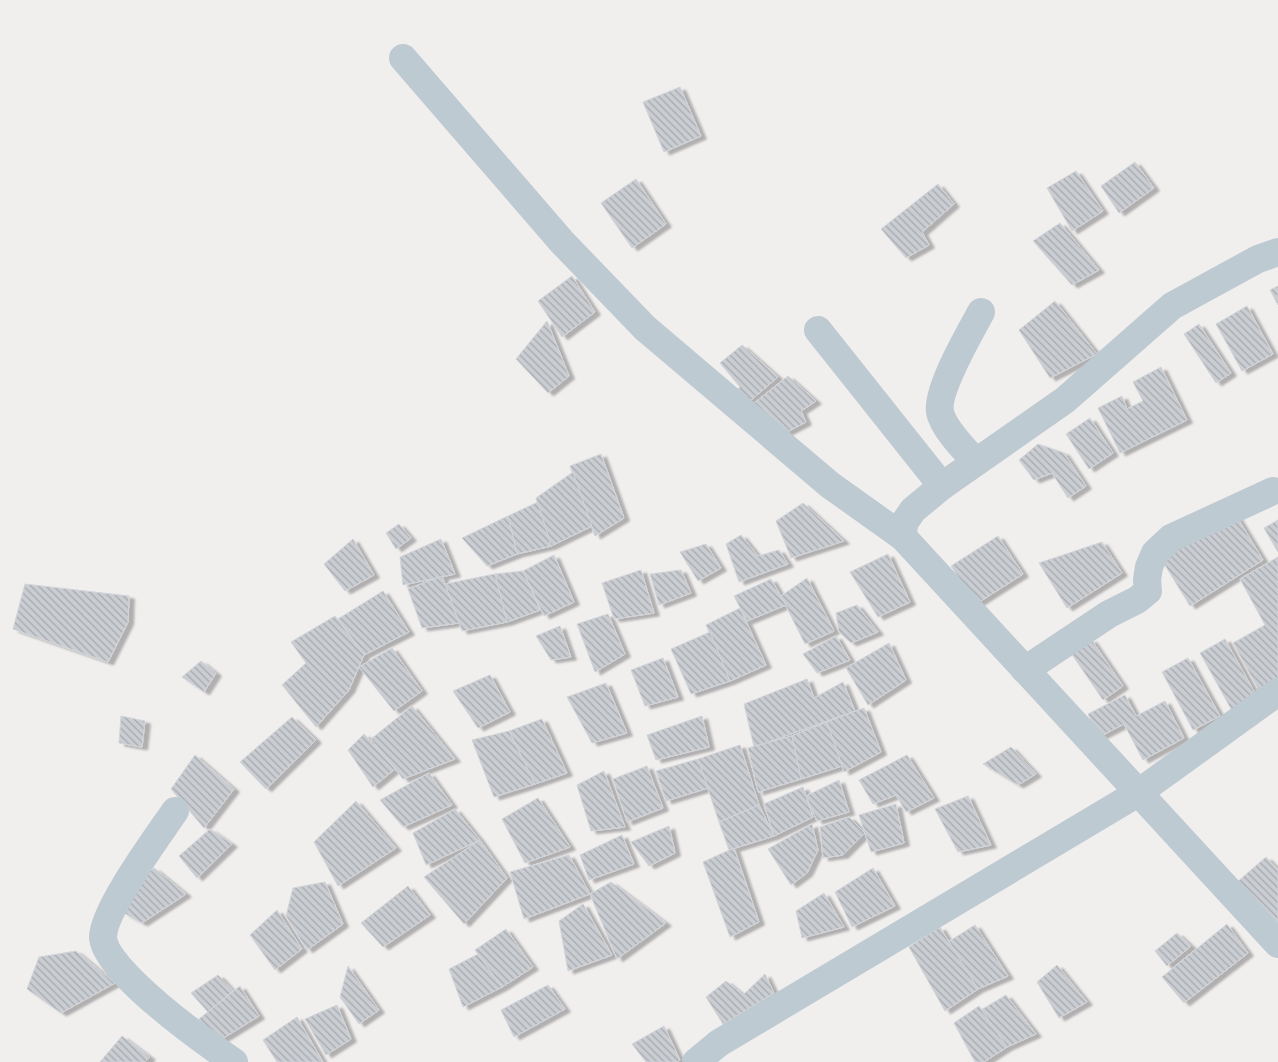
<svg xmlns="http://www.w3.org/2000/svg" width="1278" height="1062" font-family="Montserrat,sans-serif">
  <style>
    .building { fill: url(#building-back-hatch); stroke: #d1d5da; filter: url(#shadow) }
    .lines { fill: none; stroke-linecap: round; stroke-linejoin: round }
    .minor { stroke: #bdcad1; stroke-width: 28 }
  </style>
  <defs>
    <pattern id="building-back-hatch" width="6" height="6" patternUnits="userSpaceOnUse" patternTransform="scale(1.25)"><rect width="6" height="6" fill="#caced3"/><path d="M-1 5l2 2M0 0l6 6M5-1l2 2" fill="none" stroke="#a6aaae"/></pattern>
    <filter id="shadow"><feDropShadow dx="5.5" dy="3" stdDeviation="1" flood-color="#0004"/></filter>
  </defs>
  <rect width="100%" height="100%" fill="#f1eeee"/>
  <g class="building">
    <polygon points="680,87 701,136 664,152 643,102"/>
    <polygon points="1135,162 1154,188 1119,213 1101,186"/>
    <polygon points="1076,171 1103,211 1072,231 1047,188"/>
    <polygon points="636,179 666,224 632,248 601,203"/>
    <polygon points="938,184 954,204 922,232 929,245 906,258 881,229"/>
    <polygon points="1060,223 1099,270 1072,285 1033,241"/>
    <polygon points="572,276 595,312 562,337 538,301"/>
    <polygon points="1278,286 1278,305 1270,290"/>
    <polygon points="1055,301 1097,354 1050,378 1019,330"/>
    <polygon points="1247,306 1273,354 1242,371 1216,324"/>
    <polygon points="547,321 569,376 548,393 516,359"/>
    <polygon points="1199,324 1231,373 1216,383 1184,334"/>
    <polygon points="742,345 778,377 744,406 732,394 740,387 720,363"/>
    <polygon points="1161,367 1187,420 1120,453 1098,408 1122,396 1127,409 1143,401 1133,382"/>
    <polygon points="788,376 816,401 801,411 806,422 783,434 753,404"/>
    <polygon points="1090,418 1113,453 1089,469 1066,434"/>
    <polygon points="1038,444 1064,453 1086,486 1068,498 1052,473 1034,480 1019,460"/>
    <polygon points="601,454 624,518 595,536 570,466"/>
    <polygon points="573,472 592,526 551,546 536,498"/>
    <polygon points="538,502 551,546 517,554 508,516"/>
    <polygon points="803,503 844,541 791,558 776,521"/>
    <polygon points="1234,512 1263,560 1190,606 1160,557"/>
    <polygon points="508,516 517,554 487,566 462,538"/>
    <polygon points="1278,520 1278,552 1264,528"/>
    <polygon points="399,524 411,538 396,549 386,533"/>
    <polygon points="741,535 758,556 779,550 788,564 739,582 726,544"/>
    <polygon points="998,536 1023,574 976,604 951,566"/>
    <polygon points="353,539 374,575 345,591 324,564"/>
    <polygon points="441,539 455,574 403,585 400,557"/>
    <polygon points="1102,542 1122,573 1067,608 1039,563"/>
    <polygon points="706,544 721,568 698,581 680,552"/>
    <polygon points="888,554 910,602 878,617 850,572"/>
    <polygon points="554,555 574,602 544,616 523,571"/>
    <polygon points="1278,557 1278,687 1262,696 1233,643 1265,625 1240,579"/>
    <polygon points="641,570 654,613 614,619 602,583"/>
    <polygon points="681,570 691,593 659,605 650,574"/>
    <polygon points="523,571 540,610 507,622 495,574"/>
    <polygon points="495,574 507,622 462,631 445,584"/>
    <polygon points="442,576 459,623 422,628 408,589"/>
    <polygon points="807,578 834,631 805,644 781,596"/>
    <polygon points="771,579 786,605 747,621 734,596"/>
    <polygon points="25,584 129,596 128,622 108,662 13,629"/>
    <polygon points="383,591 409,632 364,655 338,619"/>
    <polygon points="857,605 878,632 851,643 839,632 836,613"/>
    <polygon points="740,608 766,665 730,681 706,625"/>
    <polygon points="608,614 625,654 595,672 577,624"/>
    <polygon points="335,616 364,655 349,690 316,727 282,685 306,663 291,642"/>
    <polygon points="560,626 571,657 551,660 536,636"/>
    <polygon points="710,632 730,681 691,694 671,649"/>
    <polygon points="836,636 850,660 817,673 803,654"/>
    <polygon points="1091,639 1123,686 1103,700 1071,653"/>
    <polygon points="1225,639 1260,702 1235,716 1200,653"/>
    <polygon points="889,643 906,680 868,705 846,668"/>
    <polygon points="392,648 422,691 394,711 359,667"/>
    <polygon points="663,658 678,697 645,706 631,670"/>
    <polygon points="1188,658 1220,716 1193,730 1162,672"/>
    <polygon points="201,661 216,673 204,692 182,677"/>
    <polygon points="490,675 510,712 478,728 453,691"/>
    <polygon points="807,679 814,698 843,682 855,711 754,747 744,704"/>
    <polygon points="606,683 627,733 592,743 567,697"/>
    <polygon points="1125,695 1136,716 1165,701 1184,738 1143,760 1124,724 1099,737 1088,714"/>
    <polygon points="412,706 455,759 403,779 371,739"/>
    <polygon points="864,708 881,752 844,772 827,722"/>
    <polygon points="121,716 145,721 142,747 119,743"/>
    <polygon points="702,716 709,747 656,760 647,735"/>
    <polygon points="292,717 316,740 266,789 240,762"/>
    <polygon points="542,719 567,773 535,784 509,731"/>
    <polygon points="827,722 842,766 801,779 792,736"/>
    <polygon points="509,731 535,784 494,797 472,740"/>
    <polygon points="364,734 395,769 373,787 348,750"/>
    <polygon points="792,736 801,779 758,792 748,748"/>
    <polygon points="740,745 759,805 719,822 698,759"/>
    <polygon points="1011,747 1036,774 1018,785 983,764"/>
    <polygon points="195,755 234,789 204,828 171,789"/>
    <polygon points="907,755 934,798 906,812 896,795 873,804 859,780"/>
    <polygon points="698,759 708,788 666,801 656,771"/>
    <polygon points="647,766 663,808 627,822 613,779"/>
    <polygon points="604,771 625,827 591,831 577,785"/>
    <polygon points="429,773 452,805 403,827 380,800"/>
    <polygon points="839,780 849,812 817,821 806,796"/>
    <polygon points="803,787 813,817 774,836 764,804"/>
    <polygon points="968,796 991,845 958,852 935,809"/>
    <polygon points="538,798 570,847 525,863 502,819"/>
    <polygon points="356,801 396,848 338,886 314,842"/>
    <polygon points="896,804 904,843 871,852 859,815"/>
    <polygon points="759,805 774,836 729,850 719,822"/>
    <polygon points="455,809 480,840 426,865 413,833"/>
    <polygon points="849,817 865,833 843,855 823,858 820,827"/>
    <polygon points="812,824 818,850 807,873 791,885 768,849"/>
    <polygon points="669,826 675,853 649,866 631,842"/>
    <polygon points="210,829 232,844 197,878 179,856"/>
    <polygon points="622,835 634,864 589,880 580,855"/>
    <polygon points="480,840 507,878 464,924 424,877"/>
    <polygon points="734,848 759,922 730,937 703,862"/>
    <polygon points="569,855 590,894 524,919 510,872"/>
    <polygon points="1266,857 1278,870 1278,947 1229,889"/>
    <polygon points="154,868 186,894 142,923 124,913 131,891"/>
    <polygon points="873,868 895,906 852,927 835,892"/>
    <polygon points="325,882 343,924 307,950 286,916 293,888"/>
    <polygon points="611,882 666,923 617,959 590,894"/>
    <polygon points="408,886 430,915 383,947 361,923"/>
    <polygon points="824,893 844,927 802,938 796,911"/>
    <polygon points="583,904 612,955 568,971 559,921"/>
    <polygon points="277,910 302,949 275,970 250,935"/>
    <polygon points="1227,924 1248,953 1184,1003 1162,977"/>
    <polygon points="975,925 1008,976 978,989 948,942"/>
    <polygon points="940,927 978,989 945,1011 909,947"/>
    <polygon points="506,929 533,967 502,987 475,950"/>
    <polygon points="1177,933 1191,946 1167,966 1155,951"/>
    <polygon points="76,951 115,983 61,1013 27,989 39,957"/>
    <polygon points="478,954 502,987 463,1007 449,969"/>
    <polygon points="1057,965 1087,1002 1059,1018 1037,982"/>
    <polygon points="348,966 379,1010 359,1024 340,997"/>
    <polygon points="765,974 774,993 723,1024 706,997 726,981 743,995"/>
    <polygon points="218,975 233,991 208,1012 191,993"/>
    <polygon points="548,985 565,1009 514,1037 501,1010"/>
    <polygon points="240,986 259,1016 217,1042 199,1019"/>
    <polygon points="1006,995 1036,1034 1007,1047 981,1010"/>
    <polygon points="337,1005 351,1039 326,1055 305,1019"/>
    <polygon points="979,1006 1007,1047 984,1062 975,1062 954,1023"/>
    <polygon points="297,1017 323,1062 277,1062 263,1040"/>
    <polygon points="664,1026 680,1060 677,1062 646,1062 632,1044"/>
    <polygon points="122,1036 150,1057 145,1062 100,1062"/>
  </g>
  <g class="lines">
    <g class="minor">
      <polyline points="403,58 562,242 645,328 830,485 903,537 1278,944"/>
      <polyline points="818,330 942,486"/>
      <path d="M 976,462 C 965,450 943,428 940,412 C 936,390 970,333 981,312"/>
      <polyline points="903,537 904,523 913,510 942,486 1065,400 1172,306 1258,259 1278,252"/>
      <polyline points="1025,670 1109,614 1137,600 1148,591 1147,580 1149,567 1155,553 1171,538 1273,491"/>
      <path d="M 175,811 C 158,836 103,910 103,937 C 104,971 206,1043 234,1062"/>
      <polyline points="696,1062 719,1043 1138,793 1278,692"/>
    </g>
  </g>
</svg>
